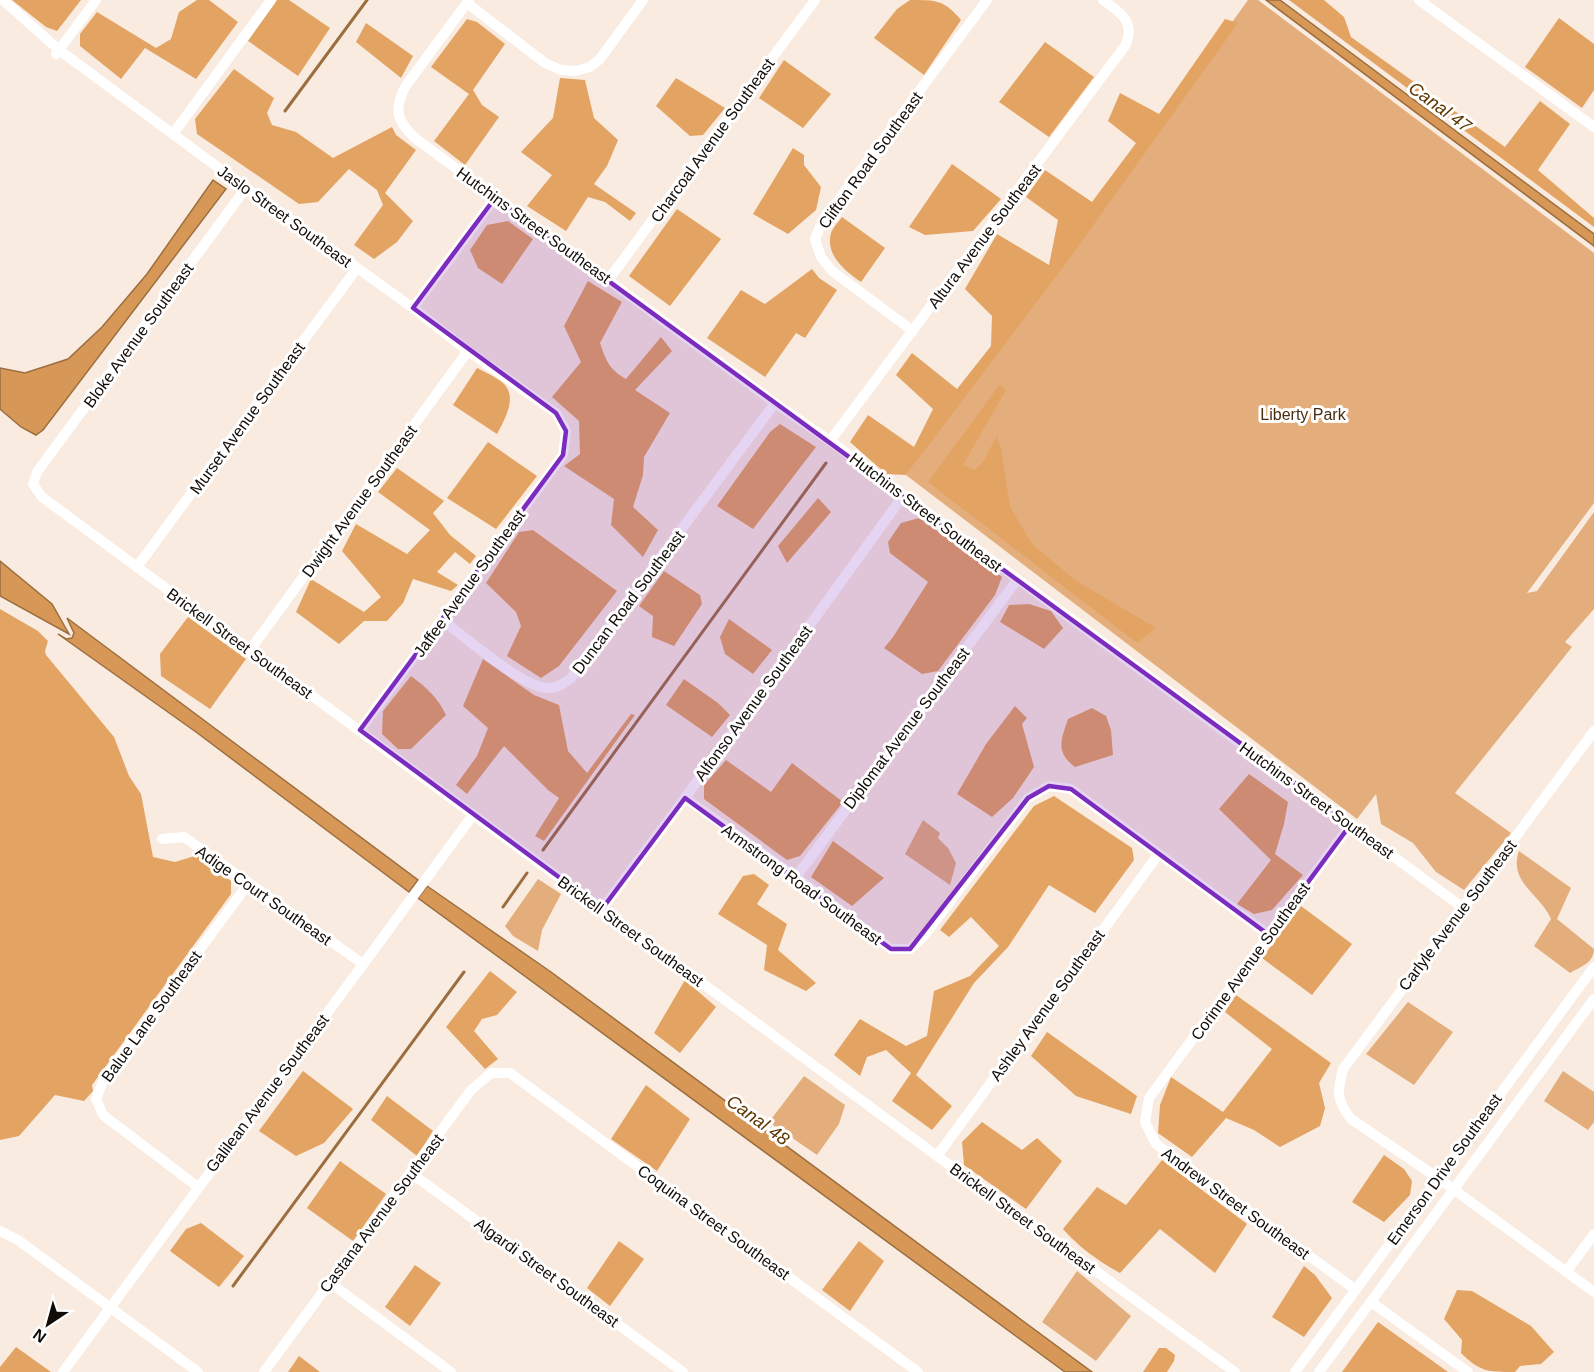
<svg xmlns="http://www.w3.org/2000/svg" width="1594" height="1372" font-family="Helvetica,sans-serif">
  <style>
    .green { fill: #e3ae7b }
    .forest { fill: #e3a362 }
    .water { fill: #d79857; stroke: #9c6e3f; stroke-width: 1.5 }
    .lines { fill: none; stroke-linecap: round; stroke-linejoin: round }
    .stream { stroke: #9c6e3f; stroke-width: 3 }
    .minor { stroke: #fff; stroke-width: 10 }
    .marked { fill: #7b2cbf; fill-opacity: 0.2; stroke: #7b2cbf; stroke-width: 4.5; stroke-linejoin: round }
    .labels { text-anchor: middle; stroke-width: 6; stroke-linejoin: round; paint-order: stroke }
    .street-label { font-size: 16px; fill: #110c08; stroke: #fff }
    .park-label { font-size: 16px; fill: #482d11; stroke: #fff }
    .water-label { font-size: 18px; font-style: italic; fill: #5f3600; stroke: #fff }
  </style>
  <rect width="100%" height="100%" fill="#f9ebdf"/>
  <g class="green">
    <polygon points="1248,0 1258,0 1594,253 1594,503 1527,593 1537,591 1594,512 1594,609 1565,642 1572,647 1455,793 1511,833 1464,890 1436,872 1413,843 1381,824 1376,794 1357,819 906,475"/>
    <polygon points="923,820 940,833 938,838 948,848 956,863 950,885 905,854"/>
    <path d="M 1519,851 L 1571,888 L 1557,919 L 1594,949 C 1594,963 1580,967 1570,973 L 1534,946 L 1551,919 C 1540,894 1508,882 1519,851 Z"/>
    <polygon points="538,879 561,894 542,930 538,951 513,936 505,926"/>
    <polygon points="1408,1002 1453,1032 1414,1085 1366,1054"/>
    <polygon points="1563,1071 1594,1092 1594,1122 1588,1130 1544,1101"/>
    <polygon points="804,1076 845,1105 839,1124 817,1155 769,1122"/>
    <polygon points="1077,1271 1131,1316 1096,1361 1042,1322"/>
  </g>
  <g class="forest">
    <polygon points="12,0 81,0 57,31 46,27"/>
    <polygon points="197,0 209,0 238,22 196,79 145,48 121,79 80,46 80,34 97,12 156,48 171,39 179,12"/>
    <polygon points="277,0 289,0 330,28 298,76 248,41"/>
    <path d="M 910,0 C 937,0 944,0 961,20 L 924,75 L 874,38 L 897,9 Z"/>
    <polygon points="1289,0 1324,0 1344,17 1351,37 1505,147 1540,101 1570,124 1538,170 1594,218 1594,227"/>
    <polygon points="1559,18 1594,44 1594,90 1582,108 1525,67"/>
    <polygon points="467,19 477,22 505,44 473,90 482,105 499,117 465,165 434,141 469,94 431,67"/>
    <polygon points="1225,19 1238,23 1064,266 906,475 886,474 850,442 868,415 914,447 933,409 896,375 912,353 957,389 991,346 992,316 965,289 997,234 1049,265 1058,220 1026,197 1045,170 1092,202 1136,143 1108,121 1120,93 1159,114"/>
    <polygon points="366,23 413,56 401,78 356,42"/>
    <polygon points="1045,42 1094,77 1049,137 999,102"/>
    <polygon points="784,60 831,94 803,128 759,98"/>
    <polygon points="234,69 274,98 267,113 272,125 296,132 333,158 392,127 396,135 416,150 385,193 413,221 397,242 374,259 354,245 383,205 377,190 349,169 318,202 299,204 197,134 195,119"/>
    <polygon points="560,78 585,80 594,118 618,140 607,166 594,184 636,213 630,221 605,202 588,197 566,231 527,206 552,175 521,152 553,118"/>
    <polygon points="676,78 725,108 703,135 690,136 656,106"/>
    <polygon points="793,148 804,155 804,165 821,187 816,210 788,234 753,214"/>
    <polygon points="952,164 1001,199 973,231 925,235 909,227"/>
    <polygon points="677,209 721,239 670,306 629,276"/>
    <path d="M 842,217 L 885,248 L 861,282 C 845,271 825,255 831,233 C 833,228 838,222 842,217 Z"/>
    <polygon points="508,221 533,239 502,284 478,268 470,250 487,225"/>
    <polygon points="812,269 819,278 837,290 805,338 796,333 765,377 707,338 741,290 765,304"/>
    <path d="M 588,281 L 622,302 L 600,343 C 606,361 610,370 626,379 L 661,337 L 672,351 L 635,390 L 670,413 L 644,457 L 643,475 L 633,507 L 658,530 L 643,557 L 611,525 L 614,499 L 564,466 L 580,454 L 579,421 L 552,397 L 581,362 L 564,326 Z"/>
    <path d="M 477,368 C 485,372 496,377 503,383 C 518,397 505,419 497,434 L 453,405 Z"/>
    <polygon points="1000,384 1006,390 963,465 974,470 983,462 997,436 1001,449 1010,507 1033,545 1075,580 1156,628 1137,643 928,482"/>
    <polygon points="780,424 816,447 753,529 717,506 770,432"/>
    <polygon points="488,442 537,476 496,529 447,498"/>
    <polygon points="397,468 444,501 433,513 450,535 476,556 470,564 455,552 437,572 458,585 451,591 413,579 403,603 387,621 364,621 339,644 296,612 311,579 364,612 381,597 342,551 356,524 407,554 430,530 378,492"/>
    <polygon points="818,498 831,512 787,563 778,546"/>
    <polygon points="919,518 1002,577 995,595 938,671 922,674 884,648 893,637 928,582 890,553 888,542 901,523"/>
    <polygon points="533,530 617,591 559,666 541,678 507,656 521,626 516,612 486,583 519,532"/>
    <polygon points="664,571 700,595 702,604 674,646 652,637 653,616 639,606"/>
    <polygon points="1029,604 1051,611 1063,628 1044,649 1000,622 1009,605"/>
    <polygon points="0,609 38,631 48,641 45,651 46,655 114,737 129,776 141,794 153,857 175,862 198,855 231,881 231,894 92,1085 93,1091 84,1101 55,1095 19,1136 0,1140"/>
    <polygon points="188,617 246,659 210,709 161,676 160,654"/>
    <polygon points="729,619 772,650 753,674 725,654 720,637"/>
    <polygon points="483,659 534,695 559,705 568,751 587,773 631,714 635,715 544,841 535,836 559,798 548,790 504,746 467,794 456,785 477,756 488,728 463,706"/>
    <path d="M 411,676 C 426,687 438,698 446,715 L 411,749 L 398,749 L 382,734 L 383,711 Z"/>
    <polygon points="684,679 718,703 730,715 712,737 666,705"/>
    <polygon points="1015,706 1027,718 1022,724 1034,767 1013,798 992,817 957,794 986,744"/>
    <path d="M 1092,708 L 1106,716 L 1111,730 L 1113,755 L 1075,767 C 1055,752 1061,740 1068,719 Z"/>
    <polygon points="726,760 771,792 792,763 843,802 800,856 787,860 704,799 704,785"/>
    <polygon points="1249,774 1288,802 1284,824 1275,854 1303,875 1272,910 1254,914 1237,904 1271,860 1219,809"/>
    <polygon points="1054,796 1132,848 1134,860 1095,913 1049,885 1008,947 974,983 916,1075 952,1106 932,1130 892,1101 911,1073 886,1050 867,1057 860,1076 834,1055 860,1019 906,1046 927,1036 934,991 970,976 999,946 971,917 949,937 940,930 1034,806"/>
    <polygon points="833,841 884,878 852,906 811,877"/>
    <polygon points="754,874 769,885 757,904 787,924 778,950 816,983 806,991 764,970 767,945 718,914 743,876"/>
    <polygon points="1301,906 1352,944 1312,995 1262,958"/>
    <polygon points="490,971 517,992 497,1015 482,1019 474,1031 498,1059 485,1069 446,1027"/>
    <polygon points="685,980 716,1007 680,1053 654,1033"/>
    <polygon points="1236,995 1331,1063 1319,1083 1325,1108 1320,1126 1280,1147 1254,1130 1226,1118 1192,1157 1158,1133 1160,1105 1171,1077 1223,1112 1272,1049 1225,1012"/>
    <polygon points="1047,1032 1137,1096 1131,1114 1076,1096 1031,1056"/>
    <polygon points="303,1071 353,1109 324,1143 296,1156 259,1131"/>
    <polygon points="646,1085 690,1119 657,1171 611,1139"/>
    <polygon points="387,1096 433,1131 417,1156 371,1120"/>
    <polygon points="982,1122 1022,1150 1037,1138 1062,1161 1026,1209 964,1165 962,1142"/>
    <polygon points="1384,1155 1404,1169 1412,1181 1410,1195 1384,1222 1352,1202"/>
    <path d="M 1162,1160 L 1247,1224 L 1215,1273 L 1160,1229 L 1120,1273 C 1098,1261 1080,1248 1063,1229 L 1097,1187 L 1126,1205 Z"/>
    <polygon points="340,1161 386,1194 353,1241 307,1208"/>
    <polygon points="201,1223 244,1256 219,1287 170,1251 186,1229"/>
    <polygon points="619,1241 644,1259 610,1306 587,1288"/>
    <polygon points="859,1241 884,1261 850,1311 822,1290"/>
    <polygon points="415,1265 441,1283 410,1326 385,1307"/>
    <polygon points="1304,1266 1315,1275 1332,1298 1304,1337 1272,1317"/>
    <path d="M 1457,1290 L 1472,1291 L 1531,1326 L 1554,1352 L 1541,1364 L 1520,1366 L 1515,1372 C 1488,1372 1480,1372 1461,1353 L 1462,1340 L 1444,1319 Z"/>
    <polygon points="1378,1322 1448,1372 1342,1372"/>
    <polygon points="16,1347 51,1372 0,1372 0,1367"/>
    <polygon points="1159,1348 1166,1348 1175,1355 1174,1361 1167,1372 1143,1372"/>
    <polygon points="299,1356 320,1372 288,1372"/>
  </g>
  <g class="water">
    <polygon points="1266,0 1280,0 1594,234 1594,246"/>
    <polygon points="213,180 226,189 43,430 36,435 21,427 0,409 0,368 25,373 68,359 102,327 147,274"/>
    <polygon points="0,561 52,604 69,634 0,596"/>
    <polygon points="67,618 418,880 409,892 196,732 58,634 66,639 72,638 74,633"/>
    <polygon points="427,886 551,972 1092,1372 1065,1372 418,898"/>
  </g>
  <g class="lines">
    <g class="stream">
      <polyline points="285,111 367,0"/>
      <polyline points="543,850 826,463"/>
      <polyline points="503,907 527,873"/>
      <polyline points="233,1286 464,972"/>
    </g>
    <g class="minor">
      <polyline points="3,0 59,50 246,188 413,308 468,351 556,413 566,431 563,455 360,730"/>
      <path d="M 469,0 L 405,87 C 394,110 396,120 415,138 L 775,403 L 830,441 L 1462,907"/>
      <polyline points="1419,0 1594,127"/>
      <polyline points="467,3 545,63 561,70 576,71 590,67 600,59 643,0"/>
      <polyline points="56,54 96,0"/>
      <polyline points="173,134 271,0"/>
      <polyline points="246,188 37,472 33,484 42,497 937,1156 1235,1372"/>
      <polyline points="609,279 815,0"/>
      <polyline points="413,308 495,198"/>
      <polyline points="913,331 832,271 821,257 815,239 822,222 987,0"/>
      <path d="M 830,441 L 1125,46 C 1136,22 1121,13 1103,0"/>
      <polyline points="137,567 357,268"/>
      <path d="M 442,620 C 465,637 520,685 546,688 C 557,689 563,684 571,678 L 775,403"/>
      <polyline points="250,650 468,351"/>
      <path d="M 1594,731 L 1343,1069 C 1337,1093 1336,1099 1351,1119 L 1438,1178 L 1594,1292"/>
      <polyline points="685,798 796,877 891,949 910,949 924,936 1028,798 1049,786 1071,789 1269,935"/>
      <polyline points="1351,824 1149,1098 1145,1122 1156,1144 1356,1290"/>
      <polyline points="162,839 184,837 363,964"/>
      <polyline points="796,877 1017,580"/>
      <polyline points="602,909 685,798 903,496"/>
      <polyline points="937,1156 1158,855"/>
      <polyline points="411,1173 683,1372"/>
      <polyline points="198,1187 103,1115 96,1099 103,1081 248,884"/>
      <polyline points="0,1231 18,1240 198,1372"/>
      <polyline points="1566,1272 1594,1234"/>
      <polyline points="329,1282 451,1372"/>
      <polyline points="1371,1302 1468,1372"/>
      <polyline points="63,1372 473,815"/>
      <polyline points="264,1372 471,1090 491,1073 510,1073 918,1372"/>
      <polyline points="1295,1372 1594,967"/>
      <polyline points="1319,1372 1594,999"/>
    </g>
  </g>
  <path class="marked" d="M 495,198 L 1351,824 L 1269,935 L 1071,789 L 1049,786 L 1028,798 L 910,949 L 891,949 L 685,798 L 602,909 L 360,730 L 563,455 L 566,431 L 556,413 L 413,308 Z"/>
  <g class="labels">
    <g class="street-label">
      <text transform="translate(712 140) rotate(-54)" y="6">Charcoal Avenue Southeast</text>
      <text transform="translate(870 160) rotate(-54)" y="6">Clifton Road Southeast</text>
      <text transform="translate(285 216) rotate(36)" y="6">Jaslo Street Southeast</text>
      <text transform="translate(534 225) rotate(36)" y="6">Hutchins Street Southeast</text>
      <text transform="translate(984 236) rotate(-53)" y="6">Altura Avenue Southeast</text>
      <text transform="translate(138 335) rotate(-54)" y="6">Bloke Avenue Southeast</text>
      <text transform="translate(247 418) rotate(-54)" y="6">Murset Avenue Southeast</text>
      <text transform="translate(359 501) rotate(-54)" y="6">Dwight Avenue Southeast</text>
      <text transform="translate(926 512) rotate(37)" y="6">Hutchins Street Southeast</text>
      <text transform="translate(469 583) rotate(-54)" y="6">Jaffee Avenue Southeast</text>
      <text transform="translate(628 602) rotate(-53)" y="6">Duncan Road Southeast</text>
      <text transform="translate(240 643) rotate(36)" y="6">Brickell Street Southeast</text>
      <text transform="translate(753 703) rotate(-54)" y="6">Alfonso Avenue Southeast</text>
      <text transform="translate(906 728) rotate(-53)" y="6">Diplomat Avenue Southeast</text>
      <text transform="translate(1317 800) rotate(36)" y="6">Hutchins Street Southeast</text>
      <text transform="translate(802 884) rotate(36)" y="6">Armstrong Road Southeast</text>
      <text transform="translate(264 895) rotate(35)" y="6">Adige Court Southeast</text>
      <text transform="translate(1457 915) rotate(-53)" y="6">Carlyle Avenue Southeast</text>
      <text transform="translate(631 931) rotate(36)" y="6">Brickell Street Southeast</text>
      <text transform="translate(1250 961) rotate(-54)" y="6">Corinne Avenue Southeast</text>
      <text transform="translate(1047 1005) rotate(-54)" y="6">Ashley Avenue Southeast</text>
      <text transform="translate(151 1016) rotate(-54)" y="6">Balue Lane Southeast</text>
      <text transform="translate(267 1093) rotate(-53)" y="6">Galilean Avenue Southeast</text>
      <text transform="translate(1444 1169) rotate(-54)" y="6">Emerson Drive Southeast</text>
      <text transform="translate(1236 1203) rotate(36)" y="6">Andrew Street Southeast</text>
      <text transform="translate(381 1213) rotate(-53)" y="6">Castana Avenue Southeast</text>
      <text transform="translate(1023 1218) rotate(36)" y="6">Brickell Street Southeast</text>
      <text transform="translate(714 1222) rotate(36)" y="6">Coquina Street Southeast</text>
      <text transform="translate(547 1272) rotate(36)" y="6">Algardi Street Southeast</text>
    </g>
    <g class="park-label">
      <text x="1303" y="420">Liberty Park</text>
    </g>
    <g class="water-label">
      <text transform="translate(1440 107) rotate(36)" y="6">Canal 47</text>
      <text transform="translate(758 1120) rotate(36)" y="6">Canal 48</text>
    </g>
  </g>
  <g transform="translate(48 1324) rotate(216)" stroke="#ffffff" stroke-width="4.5" paint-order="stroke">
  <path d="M0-4.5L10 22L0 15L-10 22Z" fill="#110c08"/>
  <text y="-9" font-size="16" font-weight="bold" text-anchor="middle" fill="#110c08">N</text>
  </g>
</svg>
